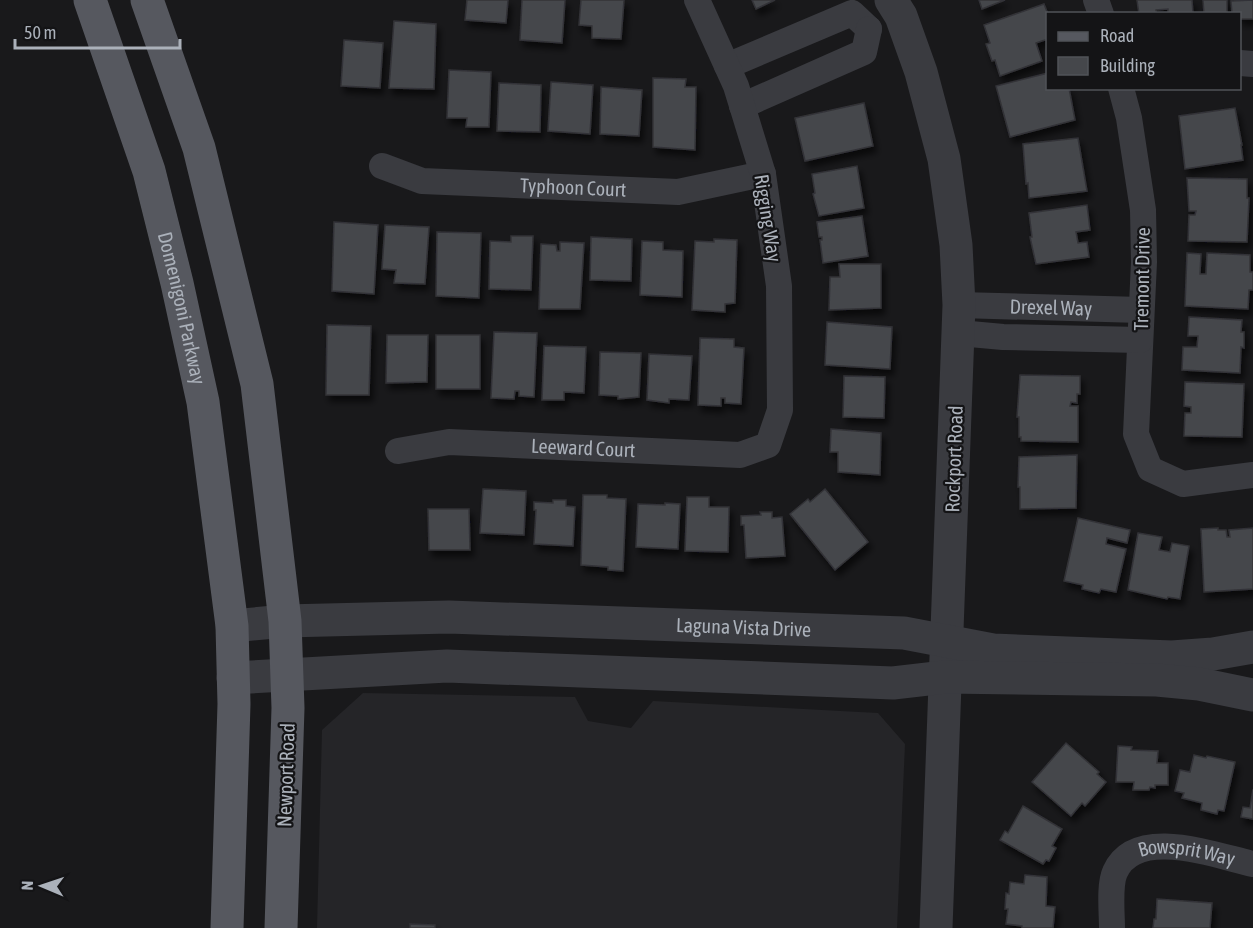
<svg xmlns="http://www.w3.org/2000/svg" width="1253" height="928" font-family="'Asap Condensed',sans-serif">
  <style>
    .built { fill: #252528 }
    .building { fill: #45474b; stroke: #333337; stroke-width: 1.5; filter: url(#shadow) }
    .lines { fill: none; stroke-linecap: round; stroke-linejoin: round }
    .minor { stroke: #3a3b40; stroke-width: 26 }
    .tertiary { stroke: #3a3b40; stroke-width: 33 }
    .primary { stroke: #56585f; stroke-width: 33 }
    .labels { text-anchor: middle; stroke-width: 4.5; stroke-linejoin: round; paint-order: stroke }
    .street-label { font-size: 20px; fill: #abb1ba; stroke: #141416 }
  </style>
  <defs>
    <filter id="shadow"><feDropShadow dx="3.5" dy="6" stdDeviation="3" flood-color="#0009"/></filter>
  </defs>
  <rect width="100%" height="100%" fill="#19191b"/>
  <polygon class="built" points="363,693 575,697 588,721 631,728 653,701 878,713 905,744 897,928 317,928 322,730"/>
  <g class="building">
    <polygon points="467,0 508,0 506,23 465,20"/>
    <polygon points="522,0 565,0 562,43 520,40"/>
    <polygon points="581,0 624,0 621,39 592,38 592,26 579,25"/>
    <polygon points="752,0 775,0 756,9"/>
    <polygon points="979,0 1005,0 982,9"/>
    <polygon points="1137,0 1192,0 1193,14 1168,14 1168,9 1156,10 1156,14 1139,14"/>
    <polygon points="1203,0 1227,0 1227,14 1204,14"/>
    <polygon points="1253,0 1253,19 1240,19 1240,14 1232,14 1231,1"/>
    <polygon points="1044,4 1048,14 1048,39 1036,43 1042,61 1000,76 995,60 992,61 986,44 990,43 984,25"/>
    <polygon points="394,21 436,24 434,89 389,88"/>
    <polygon points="344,40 383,43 380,88 341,86"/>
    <polygon points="449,70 491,72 489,127 466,127 467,118 447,118"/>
    <polygon points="1048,73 1048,88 1069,88 1075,120 1010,137 996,86"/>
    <polygon points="653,78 686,79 685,87 696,87 695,150 653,147"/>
    <polygon points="551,82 593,85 590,134 548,131"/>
    <polygon points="499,83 541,85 540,132 497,131"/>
    <polygon points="601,87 642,90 639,136 600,134"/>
    <polygon points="864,103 873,146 805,161 795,118"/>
    <polygon points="1235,108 1242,145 1241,145 1243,160 1185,169 1179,116"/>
    <polygon points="1078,138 1087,191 1029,198 1028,183 1026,184 1023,144"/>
    <polygon points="857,166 864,208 819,216 813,194 815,193 812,174"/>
    <polygon points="1187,178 1247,179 1247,198 1249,198 1247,242 1188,241 1189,215 1195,215 1196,211 1189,211"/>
    <polygon points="1087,205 1090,230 1076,232 1078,243 1087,242 1089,257 1036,264 1030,237 1032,237 1029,213"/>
    <polygon points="862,216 868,256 823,263 820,240 822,240 822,237 819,237 817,222"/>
    <polygon points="334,222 378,225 374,294 332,291"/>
    <polygon points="385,225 429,227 425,284 394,283 396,270 382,269"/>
    <polygon points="437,232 481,233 479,298 436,296"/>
    <polygon points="511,236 533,236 531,290 489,289 490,241 511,242"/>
    <polygon points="591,237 632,239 631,281 590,280"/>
    <polygon points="714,239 737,240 735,303 725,304 725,312 692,310 695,241 714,242"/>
    <polygon points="642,241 663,242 663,250 683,251 682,297 640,295"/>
    <polygon points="560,242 584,243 580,309 539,309 541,244 556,245 557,251 560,251"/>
    <polygon points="1187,253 1201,254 1200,274 1206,274 1207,253 1250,255 1250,272 1253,272 1253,290 1249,290 1248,309 1185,306"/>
    <polygon points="839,264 881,264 881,308 829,310 830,277 840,277"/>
    <polygon points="1189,317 1242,320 1241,332 1244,332 1244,348 1241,347 1240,373 1182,370 1183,347 1197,347 1198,336 1188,336"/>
    <polygon points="827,322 892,327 890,369 825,365"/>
    <polygon points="327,325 371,326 369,395 326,395"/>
    <polygon points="494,332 537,333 534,397 519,396 519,391 515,391 514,399 491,398"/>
    <polygon points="387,335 428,335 427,382 386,383"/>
    <rect x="436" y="335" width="44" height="54"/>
    <polygon points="700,338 734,339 734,347 744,348 741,404 725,403 725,398 721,398 721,406 698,405"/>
    <polygon points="544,346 586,347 584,393 564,392 564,400 542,400"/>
    <polygon points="600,352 641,353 639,397 618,399 618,396 599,395"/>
    <polygon points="649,354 692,356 689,400 669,399 669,403 647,400"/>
    <polygon points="1020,375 1080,376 1080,394 1077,394 1077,403 1071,402 1070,406 1078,406 1078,442 1021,441 1021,437 1019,437 1019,417 1017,417"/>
    <polygon points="844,376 885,377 884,418 843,417"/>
    <polygon points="1185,382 1244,384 1242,437 1184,436 1185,413 1191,413 1191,407 1184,406"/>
    <polygon points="831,429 881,433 880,475 838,472 838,452 830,452"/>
    <polygon points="1077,455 1076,508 1020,509 1020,487 1018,487 1019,457"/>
    <polygon points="483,489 526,491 524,535 480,533"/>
    <polygon points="825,489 868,542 835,570 790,514 808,499 810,502"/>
    <polygon points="583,495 607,495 607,498 626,499 623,571 608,570 608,567 581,565"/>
    <polygon points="687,497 709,497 709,507 729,507 728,552 685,551"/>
    <polygon points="553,500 566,500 566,506 575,507 573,546 534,544 536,510 534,510 534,502 553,503"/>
    <polygon points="665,503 680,504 678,549 636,547 638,504 665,505"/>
    <polygon points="428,509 469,509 470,550 429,550"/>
    <polygon points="760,512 772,512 772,518 782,517 785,556 746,558 744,525 741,525 741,516 761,515"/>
    <polygon points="1078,518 1130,530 1127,543 1107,538 1106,544 1126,549 1116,592 1101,589 1099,593 1082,589 1083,585 1064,581"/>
    <polygon points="1218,528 1218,530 1226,530 1227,537 1230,537 1229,530 1253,528 1253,589 1204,592 1201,529"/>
    <polygon points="1138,533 1162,537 1159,550 1170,552 1172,543 1189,546 1180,599 1168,597 1167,599 1128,590"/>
    <polygon points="1066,743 1099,772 1097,774 1106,782 1085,806 1082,803 1071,816 1032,782"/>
    <polygon points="1118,746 1132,747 1131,750 1158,751 1157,763 1168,763 1168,785 1155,785 1155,788 1150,787 1149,790 1133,790 1134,782 1116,782"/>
    <polygon points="1194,755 1206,758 1207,756 1235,762 1224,811 1218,810 1217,814 1201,810 1202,803 1182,798 1184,793 1175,791 1180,770 1190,772"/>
    <polygon points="1253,789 1253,819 1241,817 1243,807 1250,808"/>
    <polygon points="1023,806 1062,829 1052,846 1056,848 1049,861 1046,860 1043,864 1000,840 1005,831 1008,833"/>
    <polygon points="1025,875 1047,877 1046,906 1055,907 1053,928 1022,928 1022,926 1006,924 1008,909 1005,909 1006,893 1009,894 1010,882 1024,884"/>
    <polygon points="1157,899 1212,903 1210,928 1153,928 1154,919 1156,919"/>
    <polygon points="410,924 435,925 435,928 410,928"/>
  </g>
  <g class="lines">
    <g class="minor">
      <polyline points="1096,0 1101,14"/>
      <polyline points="1240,63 1253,64"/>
      <polyline points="727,66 852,13 869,29"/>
      <polyline points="1121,88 1129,118 1143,210 1144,262 1136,434 1150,469 1183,484 1253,475"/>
      <polyline points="742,106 864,52 869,29"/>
      <path id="s1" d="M 382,166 L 422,181 L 678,192 L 763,174"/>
      <path id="s2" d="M 959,305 L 1141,310"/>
      <polyline points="959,333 1003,337 1140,340"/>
      <path id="s3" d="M 398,451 L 449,442 L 740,455 L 768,445 L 780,410 L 779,286 L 763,174 L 736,86 L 697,0"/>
      <path id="s4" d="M 1112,928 C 1112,913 1109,885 1115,872 C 1136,825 1216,856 1253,864"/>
    </g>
    <g class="tertiary">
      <polyline points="891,0 901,16 921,72 944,159 956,245 959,305 936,928"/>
      <path id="s5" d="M 232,626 L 285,621 L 449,617 L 904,633 L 993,650 L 1172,657 L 1213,654 L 1253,647"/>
      <polyline points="233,678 447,666 893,683 945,677 1157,680 1199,684 1253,695"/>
    </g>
    <g class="primary">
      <path id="s6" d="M 90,0 L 149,171 L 177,283 L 203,402 L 232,626 L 234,704 L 227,928"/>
      <polyline points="147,0 199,148 257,384 285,621 288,708 281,928"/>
    </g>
  </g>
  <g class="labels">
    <g class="street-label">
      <text dy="7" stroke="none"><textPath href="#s1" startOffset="194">Typhoon Court</textPath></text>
      <text transform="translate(768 218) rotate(81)" y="7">Rigging Way</text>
      <text transform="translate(1142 279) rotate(-89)" y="7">Tremont Drive</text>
      <text dy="7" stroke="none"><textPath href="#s2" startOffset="92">Drexel Way</textPath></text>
      <text dy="7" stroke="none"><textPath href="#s6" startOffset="322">Domenigoni Parkway</textPath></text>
      <text dy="7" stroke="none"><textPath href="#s3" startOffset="186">Leeward Court</textPath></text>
      <text transform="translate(954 459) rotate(-88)" y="7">Rockport Road</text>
      <text dy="7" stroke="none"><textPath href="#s5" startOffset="512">Laguna Vista Drive</textPath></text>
      <text transform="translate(286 775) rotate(-88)" y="7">Newport Road</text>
      <text dy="7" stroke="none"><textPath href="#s4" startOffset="138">Bowsprit Way</textPath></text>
    </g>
  </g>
  <rect x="1046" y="12" width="195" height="78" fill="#141416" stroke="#505358" stroke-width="1.5"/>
  <rect x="1058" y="32" width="30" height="9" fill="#56585f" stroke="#505358" stroke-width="1.5"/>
  <text x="1100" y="42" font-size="18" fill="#abb1ba">Road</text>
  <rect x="1058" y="57" width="30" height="18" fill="#45474b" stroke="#505358" stroke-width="1.5"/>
  <text x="1100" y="72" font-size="18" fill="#abb1ba">Building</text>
  <g transform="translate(42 886) rotate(272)" stroke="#141416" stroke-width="4.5" paint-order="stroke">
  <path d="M0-4.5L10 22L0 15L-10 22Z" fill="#abb1ba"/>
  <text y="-9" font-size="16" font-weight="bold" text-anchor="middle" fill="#abb1ba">N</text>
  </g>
  <path d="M15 39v9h165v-9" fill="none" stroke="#abb1ba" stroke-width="3"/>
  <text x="24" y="39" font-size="18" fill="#abb1ba" stroke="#141416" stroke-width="4.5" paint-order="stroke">50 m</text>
</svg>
